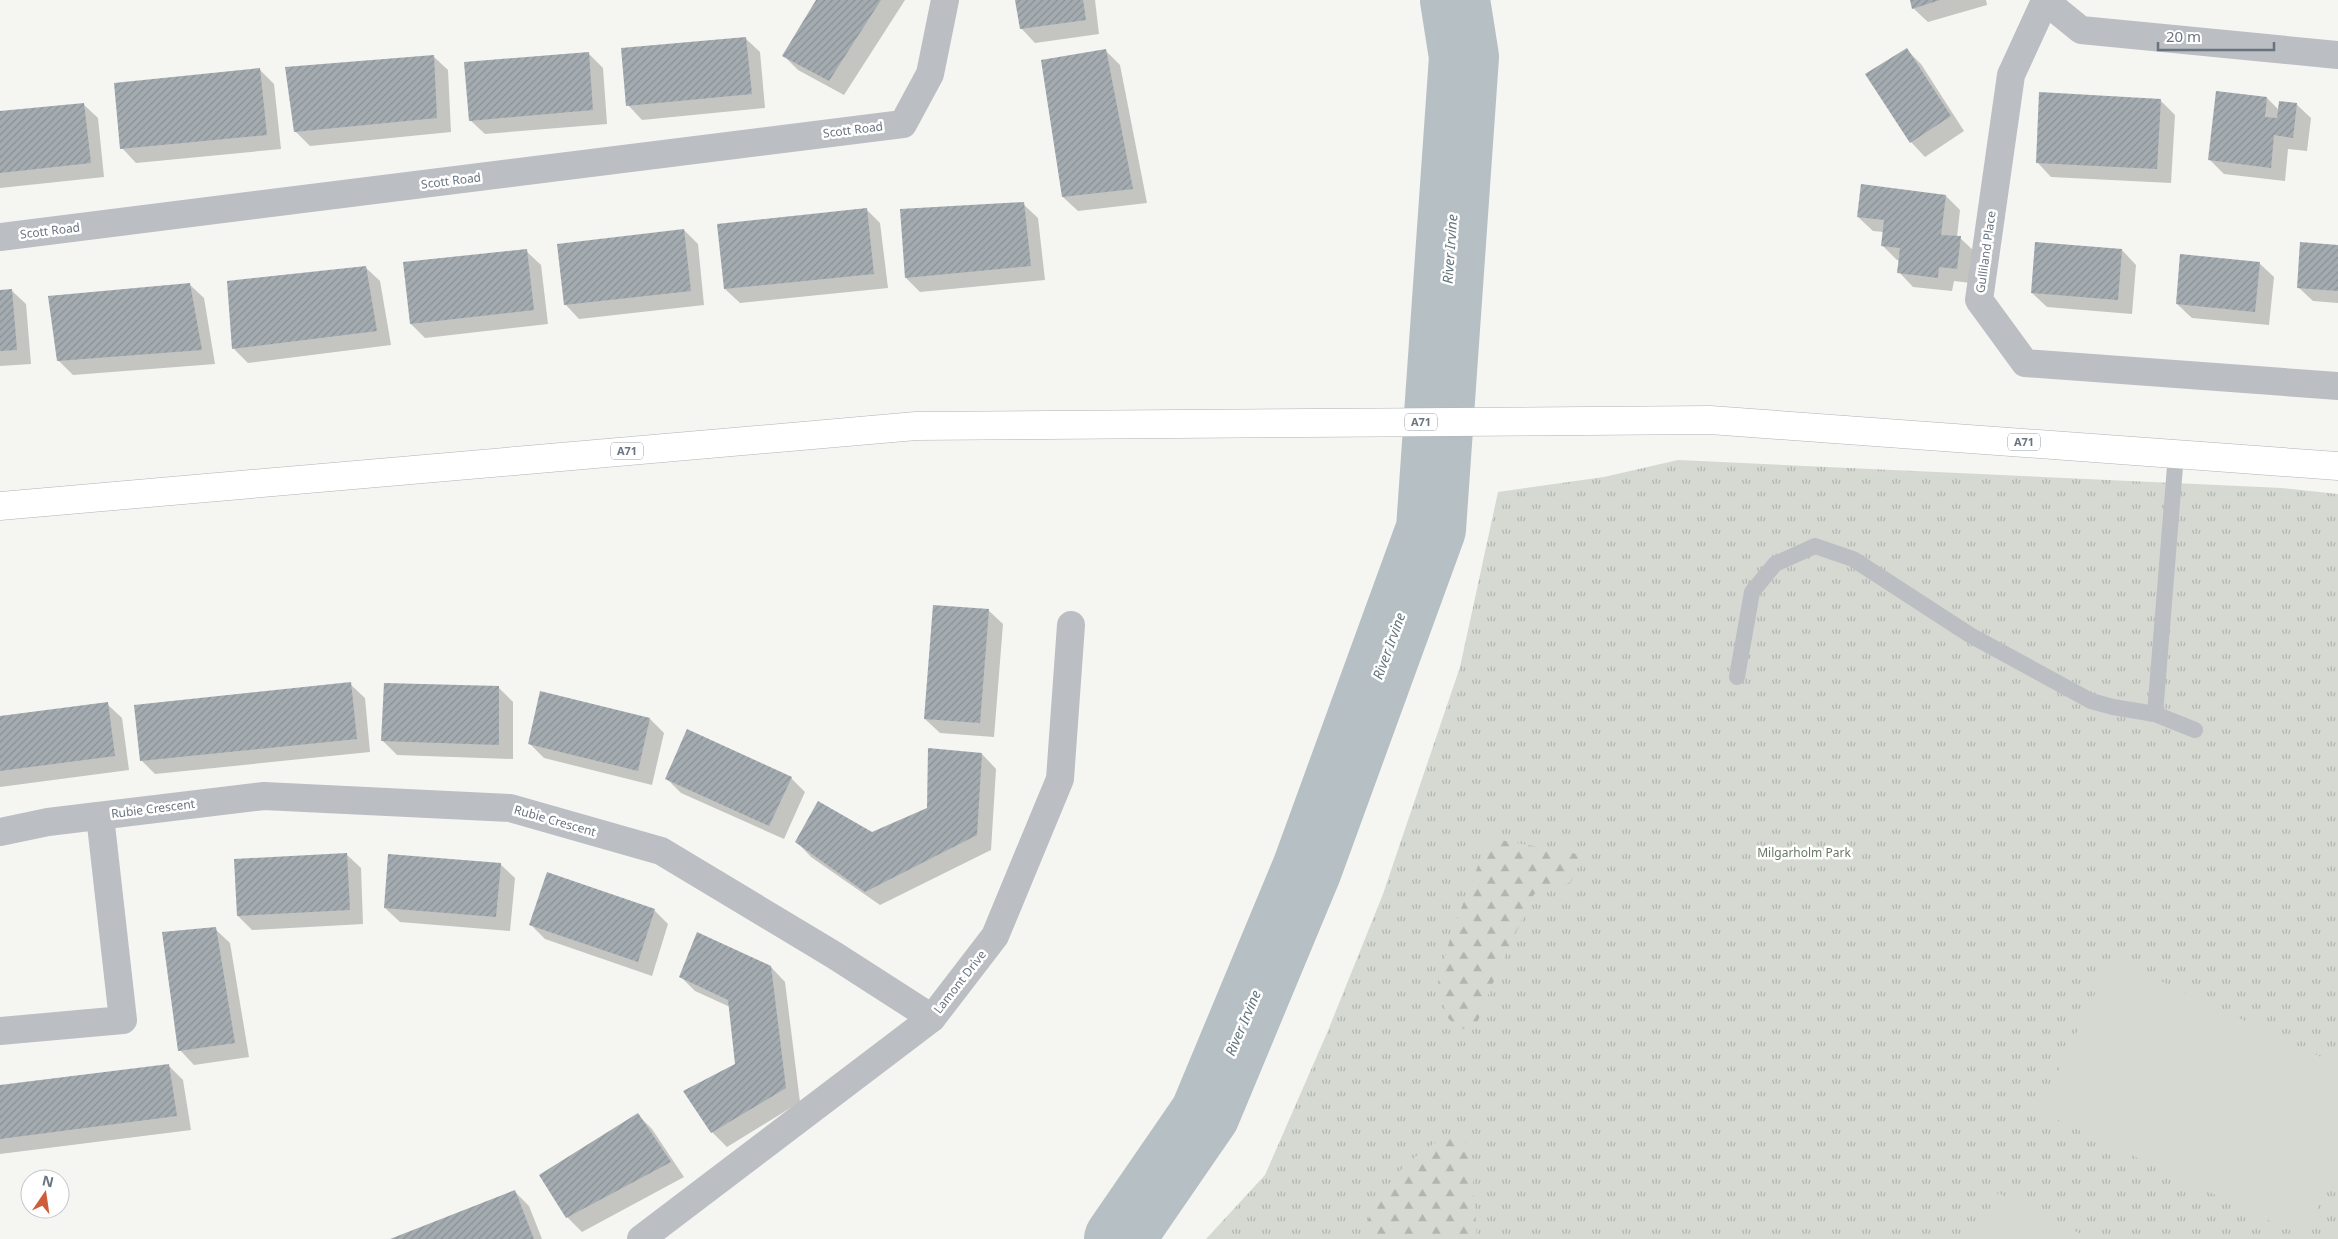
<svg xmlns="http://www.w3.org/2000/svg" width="2338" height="1239" font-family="'Noto Sans',sans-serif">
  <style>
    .grass { fill: url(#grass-tufts) }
    .forest { fill: url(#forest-firs) }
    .pitch { fill: #d5d9d2 }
    .shadow { fill: #0003 }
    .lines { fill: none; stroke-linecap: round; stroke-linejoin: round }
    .river { stroke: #b6c0c4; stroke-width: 70 }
    .building { fill: url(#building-hatch) }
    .primary-casing { stroke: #afb3b6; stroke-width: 29 }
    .lane { stroke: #bbbec2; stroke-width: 16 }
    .street { stroke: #bbbec2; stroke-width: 28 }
    .primary { stroke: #fff; stroke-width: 28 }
    .labels { text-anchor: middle; stroke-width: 5; stroke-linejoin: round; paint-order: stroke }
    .shield { fill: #fff; stroke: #959ea6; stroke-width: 1 }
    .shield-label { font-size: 11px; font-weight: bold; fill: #687580 }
    .street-label { font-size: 12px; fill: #687580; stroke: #fff }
    .park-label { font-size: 12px; fill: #697866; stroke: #fff }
    .water-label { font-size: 14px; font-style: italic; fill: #63757c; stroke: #fff }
  </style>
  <defs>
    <pattern id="grass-tufts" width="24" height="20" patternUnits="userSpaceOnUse" patternTransform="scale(1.25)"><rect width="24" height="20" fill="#d5d9d2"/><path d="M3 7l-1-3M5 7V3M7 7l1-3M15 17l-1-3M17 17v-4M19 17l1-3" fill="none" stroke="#b1b5b0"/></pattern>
    <pattern id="forest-firs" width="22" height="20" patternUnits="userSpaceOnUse" patternTransform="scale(1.25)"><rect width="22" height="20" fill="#d5d9d2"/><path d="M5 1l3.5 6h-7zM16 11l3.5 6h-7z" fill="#b1b5b0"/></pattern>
    <pattern id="building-hatch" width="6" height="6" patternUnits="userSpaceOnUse" patternTransform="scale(1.25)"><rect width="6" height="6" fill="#a5acb1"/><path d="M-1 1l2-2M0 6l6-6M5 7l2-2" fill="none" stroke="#8a9195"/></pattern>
  </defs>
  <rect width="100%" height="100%" fill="#f5f5f2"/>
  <polygon class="grass" points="1678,460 2282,488 2338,494 2338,1239 1206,1239 1265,1175 1327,1033 1383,894 1460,667 1498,492 1604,477"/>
  <g class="forest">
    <polygon points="1489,838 1583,855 1571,882 1534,894 1497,973 1477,1023 1460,1030 1448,1018 1438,982 1452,932"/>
    <path d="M 1445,1137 L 1461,1137 L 1471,1151 L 1477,1239 L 1361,1239 C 1375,1193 1403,1160 1445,1137 Z"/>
  </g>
  <g class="pitch">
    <polygon points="2112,958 2338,1065 2338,1164 2304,1237 2039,1111"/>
    <polygon points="1998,1193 2091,1239 1975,1239"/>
  </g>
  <g class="shadow">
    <polygon points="817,0 905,0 844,95 798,70 784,56"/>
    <polygon points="1017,0 1095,0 1099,34 1035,43 1021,28"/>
    <polygon points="1911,0 1986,0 1987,5 1928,22 1913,8"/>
    <polygon points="745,38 760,52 765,108 642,120 628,105"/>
    <polygon points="1906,49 1921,64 1964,131 1925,157 1911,142"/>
    <polygon points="1105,50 1120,65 1147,203 1078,211 1063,197"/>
    <polygon points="589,54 603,68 607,124 485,134 470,120"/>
    <polygon points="433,56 448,70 451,132 310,146 295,131"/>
    <polygon points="260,70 274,84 281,149 136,163 122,148"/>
    <polygon points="2267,98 2279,110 2296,104 2311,118 2307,151 2288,149 2285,181 2224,174 2209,159"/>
    <polygon points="2160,100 2175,115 2171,183 2051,177 2037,162"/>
    <polygon points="83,104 98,118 104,177 0,188 0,113"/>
    <polygon points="1946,196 1960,210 1957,237 1960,238 1975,252 1971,283 1954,281 1952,291 1913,287 1899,272 1900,260 1897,260 1882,245 1884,232 1873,231 1858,217"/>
    <polygon points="1023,204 1038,218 1045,280 920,292 906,278"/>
    <polygon points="866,209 880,223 888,288 740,303 725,289 719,225"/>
    <polygon points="684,230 698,244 704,305 579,319 565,304"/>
    <polygon points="2036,243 2122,250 2136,265 2132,314 2047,307 2032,293"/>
    <polygon points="2338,246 2338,303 2313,301 2298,287"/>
    <polygon points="526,251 541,265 548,324 425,338 411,324"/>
    <polygon points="2259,263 2274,277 2269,325 2192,318 2177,304"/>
    <polygon points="365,267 380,281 391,345 248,363 233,348"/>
    <polygon points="189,284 204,298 215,364 73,375 58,360"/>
    <polygon points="11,290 26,304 31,364 0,366 0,291"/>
    <polygon points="988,610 1003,624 994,737 940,733 925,719"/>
    <polygon points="350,684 365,698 370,752 155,774 141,760"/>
    <polygon points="498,687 513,702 513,759 397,755 382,740"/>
    <polygon points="107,704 122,718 129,770 0,787 0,718"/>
    <polygon points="650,719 664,733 652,785 544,758 530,744"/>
    <polygon points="982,754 996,769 991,850 880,905 811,857 797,842 872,834 928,809"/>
    <polygon points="666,778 791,778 805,792 784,839 681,793"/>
    <polygon points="346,854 361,868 363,924 252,930 238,916"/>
    <polygon points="500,864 515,878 510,931 400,922 385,908"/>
    <polygon points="654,910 668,924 652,976 545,939 531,925"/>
    <polygon points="215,929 230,943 249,1057 194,1065 180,1050"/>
    <polygon points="771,967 785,982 800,1102 727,1147 712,1132 685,1092 736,1065 730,1007 695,991 680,976"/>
    <polygon points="169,1066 183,1080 191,1130 0,1154 0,1087"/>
    <polygon points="638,1115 652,1129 684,1177 582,1232 567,1217 540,1176"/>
    <polygon points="515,1192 529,1206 542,1239 393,1239"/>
  </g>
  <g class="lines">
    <polyline class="river" points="1119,1239 1205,1114 1307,869 1431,529 1464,57 1455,0"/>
  </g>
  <g class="building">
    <polygon points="816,0 881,0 829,81 782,56"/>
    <polygon points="1015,0 1083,0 1086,20 1020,29"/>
    <polygon points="1910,0 1940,0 1912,9"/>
    <polygon points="746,37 752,94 626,106 621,48"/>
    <polygon points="1907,48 1951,116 1910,143 1865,74"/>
    <polygon points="1106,49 1133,189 1062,197 1041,60"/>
    <polygon points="589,52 593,110 469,121 464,62"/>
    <polygon points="434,55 437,118 294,132 285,67"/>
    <polygon points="260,68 267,135 120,149 114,83"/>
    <polygon points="2216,91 2267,97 2265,117 2277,118 2279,101 2297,103 2293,138 2274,135 2271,168 2208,160"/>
    <polygon points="2039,92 2161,99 2157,169 2036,163"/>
    <polygon points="84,103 91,163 0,173 0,111"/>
    <polygon points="1861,184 1946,195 1941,235 1961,236 1957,269 1939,267 1938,278 1897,273 1900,248 1881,246 1884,220 1857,217"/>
    <polygon points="1024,202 1031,266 905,278 900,209"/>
    <polygon points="867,208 874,274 724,289 717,224"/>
    <polygon points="684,229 691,291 564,305 557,244"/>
    <polygon points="2035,242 2122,249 2118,300 2031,293"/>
    <polygon points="2300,242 2338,245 2338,291 2297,288"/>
    <polygon points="527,249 534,310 410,324 403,262"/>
    <polygon points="2180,254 2260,262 2255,312 2176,304"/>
    <polygon points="366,266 377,331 232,349 227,281"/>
    <polygon points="190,283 202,350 57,361 48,296"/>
    <polygon points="12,289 17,350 0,351 0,290"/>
    <polygon points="933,605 989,609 980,723 924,719"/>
    <polygon points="351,682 357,739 140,761 134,705"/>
    <polygon points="384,683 499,686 499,745 381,741"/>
    <polygon points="540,691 650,718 638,771 528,744"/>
    <polygon points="108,702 115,756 0,771 0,716"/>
    <polygon points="687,729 792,777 769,826 665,779"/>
    <polygon points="928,748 982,753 977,835 865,892 795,842 818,801 872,832 927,808"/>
    <polygon points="347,853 350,910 237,916 234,859"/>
    <polygon points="388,854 501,863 496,917 384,908"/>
    <polygon points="547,872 655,909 638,962 529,925"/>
    <polygon points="216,927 235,1043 178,1051 162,932"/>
    <polygon points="697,932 771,966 786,1088 711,1133 683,1091 735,1064 728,1000 679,977"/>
    <polygon points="169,1064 177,1116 0,1139 0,1085"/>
    <polygon points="638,1113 671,1162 566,1218 539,1175"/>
    <polygon points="515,1190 534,1239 390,1239"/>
  </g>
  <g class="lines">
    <g class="primary-casing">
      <polyline id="primary" points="0,506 916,426 1710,420 2338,466"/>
    </g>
    <g class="lane">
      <polyline points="1737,677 1752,592 1775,564 1815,546 1853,559 1970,635 2091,701 2113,707 2155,714 2195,730"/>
      <polyline points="2155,714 2176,454"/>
    </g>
    <g class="street">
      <polyline points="2044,0 2081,30 2338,55"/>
      <polyline points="2045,1 2011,75 1979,300 2025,363 2338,386"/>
      <polyline points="0,237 903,124 930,74 945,0"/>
      <polyline points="0,832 48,822 264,796 510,808 661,851 834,955 932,1018"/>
      <polyline points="0,1031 123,1020 100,816"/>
      <polyline points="641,1239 932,1018 995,936 1060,779 1071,625"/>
    </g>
    <use href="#primary" class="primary"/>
  </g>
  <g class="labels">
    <g class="shield">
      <rect x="1405" y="413.5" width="32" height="17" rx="4"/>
      <rect x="2008" y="433.5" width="32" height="17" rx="4"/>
      <rect x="611" y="442.5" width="32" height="17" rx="4"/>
    </g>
    <g class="shield-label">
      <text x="1421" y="426">A71</text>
      <text x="2024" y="446">A71</text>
      <text x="627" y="455">A71</text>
    </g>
    <g class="street-label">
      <text transform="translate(853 130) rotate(-7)" y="4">Scott Road</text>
      <text transform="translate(451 181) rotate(-7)" y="4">Scott Road</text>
      <text transform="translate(50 231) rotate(-7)" y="4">Scott Road</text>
      <text transform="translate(1986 252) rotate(-82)" y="4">Gulliland Place</text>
      <text transform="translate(153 809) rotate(-7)" y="4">Rubie Crescent</text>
      <text transform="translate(555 821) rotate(16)" y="4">Rubie Crescent</text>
      <text transform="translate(960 982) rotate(-52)" y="4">Lamont Drive</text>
    </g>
    <g class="park-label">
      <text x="1804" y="857">Milgarholm Park</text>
    </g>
    <g class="water-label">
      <text transform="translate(1450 249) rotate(-86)" y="5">River Irvine</text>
      <text transform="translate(1389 646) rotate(-70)" y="5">River Irvine</text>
      <text transform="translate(1243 1023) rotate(-67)" y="5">River Irvine</text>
    </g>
  </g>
  <g transform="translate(45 1194) rotate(13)"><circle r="24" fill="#ffffff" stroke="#c3c8cc"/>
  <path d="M0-4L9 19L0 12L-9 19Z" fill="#ce5e3a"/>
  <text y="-8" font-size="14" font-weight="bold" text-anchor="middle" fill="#687580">N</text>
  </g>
  <path d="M2158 42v8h116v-8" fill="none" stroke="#687580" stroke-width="2.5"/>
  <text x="2166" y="42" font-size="15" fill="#687580" stroke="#ffffff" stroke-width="4" paint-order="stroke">20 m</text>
</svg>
